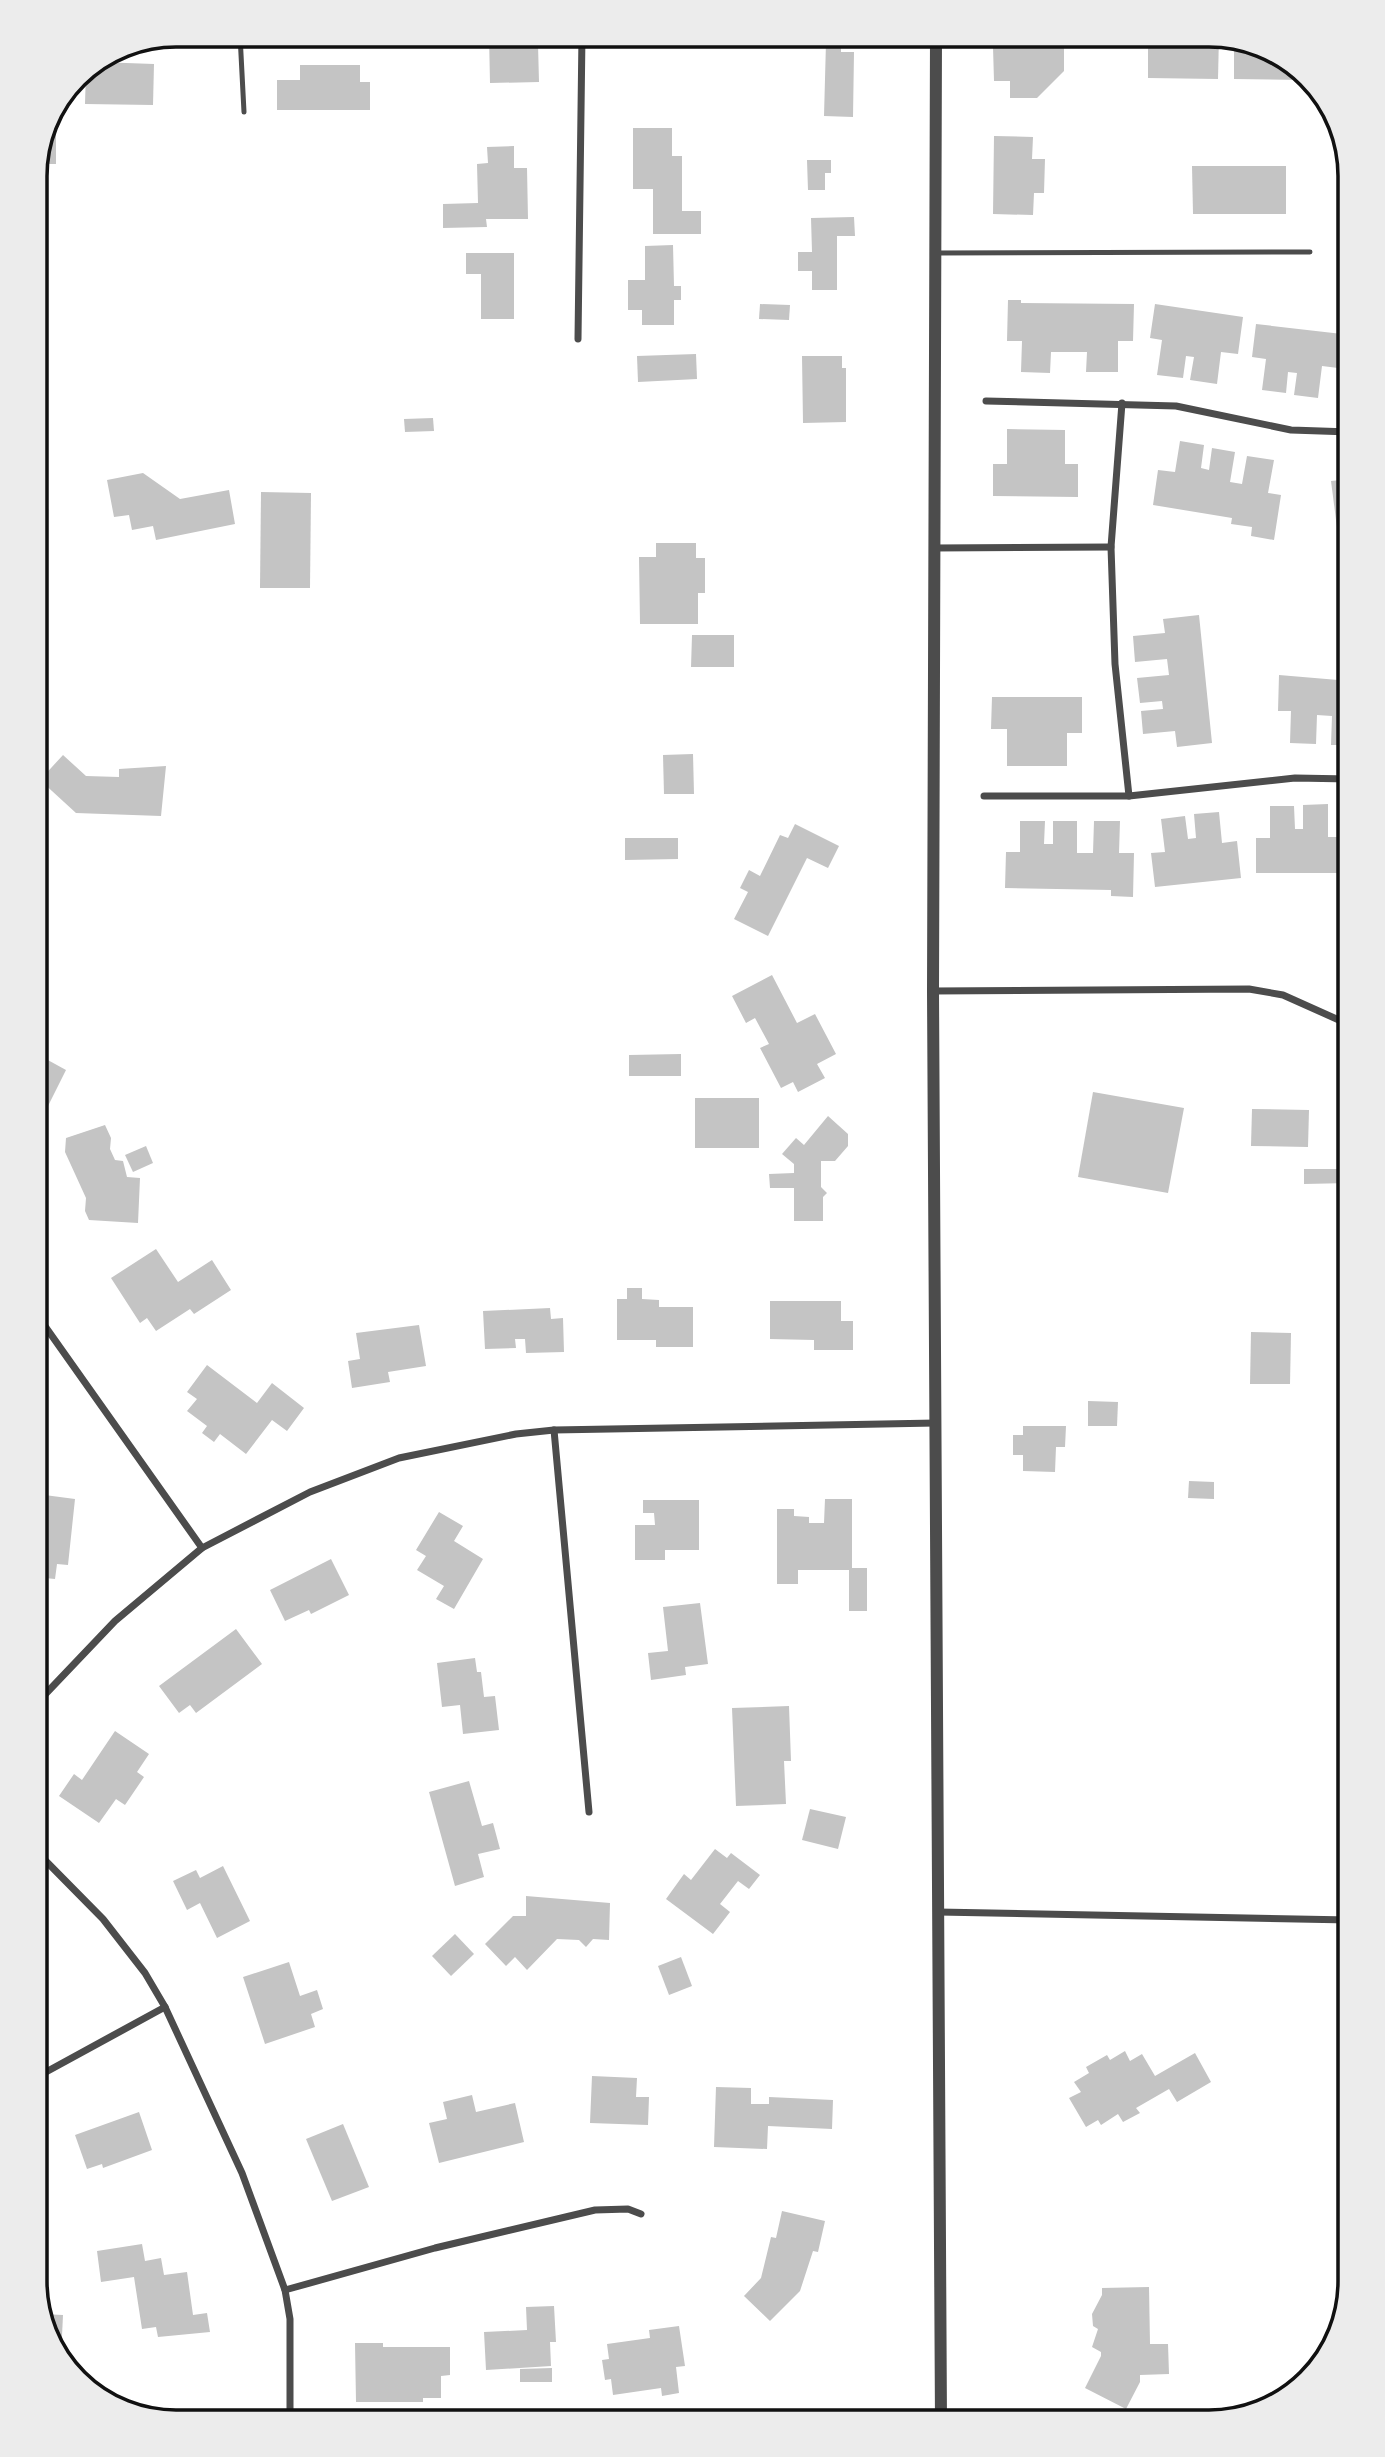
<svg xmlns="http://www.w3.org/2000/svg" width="1385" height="2457" font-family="Signika,sans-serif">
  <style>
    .building { fill: #c4c4c4 }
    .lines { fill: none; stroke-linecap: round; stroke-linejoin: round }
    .service { stroke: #4c4c4c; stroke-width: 5 }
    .minor { stroke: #4c4c4c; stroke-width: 7 }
    .tertiary { stroke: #4c4c4c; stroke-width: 12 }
    .rim { fill: none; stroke: #111; stroke-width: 3.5 }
  </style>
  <rect width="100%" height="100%" fill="#fff"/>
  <g class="building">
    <polygon points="489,35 526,35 526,44 538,44 539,82 490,83"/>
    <polygon points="1005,35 1048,35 1048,44 1064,44 1064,71 1037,98 1010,98 1010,81 994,81 993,47"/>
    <polygon points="1148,35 1219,35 1218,79 1148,78"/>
    <polygon points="1234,41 1288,59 1302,76 1302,80 1234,79"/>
    <polygon points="826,42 841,42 841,52 854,52 853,117 824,116"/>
    <polygon points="98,62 154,64 153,105 85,104 86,70"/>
    <polygon points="300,65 360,65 360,82 370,82 370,110 277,110 277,80 300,80"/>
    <polygon points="56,106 56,164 36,164 46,122"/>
    <polygon points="633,128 672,128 672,156 682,156 682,211 701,211 701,234 653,234 653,189 633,189"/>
    <polygon points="994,136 1033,137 1032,159 1045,159 1044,193 1034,193 1033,215 993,214"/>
    <polygon points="514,146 514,168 527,168 528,219 486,219 487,227 443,228 443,204 478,203 477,164 488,163 487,147"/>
    <polygon points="807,160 831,160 831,173 825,173 825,190 808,190"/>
    <polygon points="1192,166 1286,166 1286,214 1193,214"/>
    <polygon points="854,217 855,236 837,236 837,290 812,290 812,271 798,271 798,252 812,252 811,218"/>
    <polygon points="673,245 674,286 681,286 681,300 674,300 674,325 642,325 642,310 628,310 628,280 645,280 645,246"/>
    <polygon points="466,253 514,253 514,319 481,319 481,274 466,274"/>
    <polygon points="1008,300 1021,300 1021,303 1134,304 1133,341 1118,341 1118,372 1086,372 1087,352 1051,352 1050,373 1021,372 1022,341 1007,341"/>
    <polygon points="760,304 790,305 789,320 759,319"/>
    <polygon points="1155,304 1243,317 1238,354 1221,352 1217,384 1190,380 1194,357 1186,356 1183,378 1157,375 1162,340 1150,338"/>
    <polygon points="1256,324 1342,334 1338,368 1322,366 1318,398 1294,395 1297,373 1288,372 1286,393 1262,390 1266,359 1252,357"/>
    <polygon points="696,354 697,379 638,382 637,356"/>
    <polygon points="802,356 842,356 842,368 846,368 846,422 803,423"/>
    <polygon points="433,418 434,431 405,432 404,419"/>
    <polygon points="1007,429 1065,430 1065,464 1078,464 1078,497 993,496 993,464 1007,464"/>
    <polygon points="1180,441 1204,445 1201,468 1209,470 1212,448 1235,452 1230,482 1242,484 1247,456 1274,460 1268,493 1281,495 1274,540 1251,536 1252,527 1231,524 1232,518 1153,505 1158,470 1175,472"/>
    <polygon points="143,473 180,499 229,490 235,524 156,540 153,526 132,530 129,515 114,517 107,480"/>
    <polygon points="1350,479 1350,613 1348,613 1331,481"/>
    <polygon points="261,492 311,493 310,588 260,588"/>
    <polygon points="656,543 696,543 696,558 705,558 705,593 698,593 698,624 640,624 639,557 656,557"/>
    <polygon points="1199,615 1212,743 1177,747 1175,731 1143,734 1141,711 1163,709 1162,701 1140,703 1137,678 1169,675 1167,659 1135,662 1133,636 1165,633 1163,619"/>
    <polygon points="692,635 734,635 734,667 691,667"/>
    <polygon points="1279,675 1350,681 1350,745 1331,745 1332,716 1317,715 1316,744 1290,743 1291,711 1278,711"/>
    <polygon points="992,697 1082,697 1082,733 1067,733 1067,766 1007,766 1007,729 991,729"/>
    <polygon points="693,754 694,794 664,794 663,755"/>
    <polygon points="63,755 86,776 119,777 119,769 166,766 161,816 76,813 40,780"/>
    <polygon points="1328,804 1328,837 1344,837 1344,873 1256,873 1256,838 1270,838 1270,806 1294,806 1295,829 1303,829 1303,805"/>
    <polygon points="1219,812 1222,843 1237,841 1241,878 1155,887 1151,853 1165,852 1161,819 1185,816 1188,839 1196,838 1194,814"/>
    <polygon points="1020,821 1045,821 1044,844 1053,844 1053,821 1077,821 1077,853 1093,853 1094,821 1120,821 1119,853 1134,853 1133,897 1111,896 1111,890 1005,888 1006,852 1020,852"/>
    <polygon points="795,824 839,846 828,868 807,858 768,936 734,919 748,892 740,888 749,870 760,876 780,835 788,838"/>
    <polygon points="625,838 678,838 678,859 625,860"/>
    <polygon points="772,975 797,1023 815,1014 836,1054 817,1064 825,1078 798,1092 793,1082 781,1088 760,1048 769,1044 755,1018 746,1023 732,996"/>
    <polygon points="35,1053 66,1070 47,1108 35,1103"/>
    <polygon points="681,1054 681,1076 629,1076 629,1055"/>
    <polygon points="1093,1092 1184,1108 1168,1193 1078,1177"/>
    <rect x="695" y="1098" width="64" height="50"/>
    <polygon points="1252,1109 1309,1110 1308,1147 1251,1146"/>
    <polygon points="828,1116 848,1134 848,1146 835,1161 821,1161 821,1187 827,1193 823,1197 823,1221 794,1221 794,1188 770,1188 769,1174 794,1173 794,1164 782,1154 796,1138 804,1145"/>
    <polygon points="105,1125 111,1138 110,1149 115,1160 123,1161 127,1177 140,1178 138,1223 89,1220 85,1211 86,1198 65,1152 66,1138"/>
    <polygon points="146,1146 153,1163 133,1172 125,1155"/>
    <polygon points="1341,1163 1350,1163 1350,1183 1304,1184 1304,1169 1341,1169"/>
    <polygon points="156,1249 178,1282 212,1260 231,1290 194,1314 190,1309 156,1331 147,1318 140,1323 111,1278"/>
    <polygon points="627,1288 642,1288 642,1299 659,1300 659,1307 693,1307 693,1347 656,1347 656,1340 617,1340 617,1299 627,1299"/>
    <polygon points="770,1301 841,1301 841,1321 853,1321 853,1350 814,1350 814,1340 770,1339"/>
    <polygon points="550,1308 551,1319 563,1318 564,1352 526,1353 525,1339 515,1339 516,1348 485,1349 483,1311"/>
    <polygon points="419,1325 426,1366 388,1372 390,1382 352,1388 348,1361 360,1359 356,1333"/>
    <polygon points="1251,1332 1291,1333 1290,1384 1250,1384"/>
    <polygon points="207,1365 257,1403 272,1383 304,1408 287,1431 272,1420 246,1454 220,1434 214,1442 202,1433 207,1426 187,1411 197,1399 187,1392"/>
    <polygon points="1088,1401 1118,1402 1117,1426 1088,1426"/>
    <polygon points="1023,1426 1066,1426 1065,1447 1056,1447 1055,1472 1023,1471 1023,1455 1013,1455 1013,1435 1023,1435"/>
    <polygon points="1189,1481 1214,1482 1214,1499 1188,1498"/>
    <polygon points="37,1494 75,1499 68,1565 57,1564 55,1579 35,1577"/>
    <polygon points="825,1499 852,1499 852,1568 867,1568 867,1611 849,1611 849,1570 798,1570 798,1584 777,1584 777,1509 794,1509 794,1516 809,1517 809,1523 824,1523"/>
    <polygon points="643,1500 699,1500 699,1550 665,1550 665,1560 635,1560 635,1525 655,1525 654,1513 643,1513"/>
    <polygon points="439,1512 463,1526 454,1541 483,1559 454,1609 436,1599 444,1586 417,1570 426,1556 416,1550"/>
    <polygon points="331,1559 349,1595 311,1614 309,1610 285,1621 270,1590"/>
    <polygon points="700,1603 708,1664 685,1667 686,1675 651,1680 648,1653 668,1651 663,1607"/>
    <polygon points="236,1629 262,1664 196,1713 190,1705 179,1713 159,1686"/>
    <polygon points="475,1658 477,1672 481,1672 484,1697 495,1696 499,1730 463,1734 460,1705 442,1707 437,1663"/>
    <polygon points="789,1706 791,1761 784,1761 786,1804 736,1806 732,1708"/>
    <polygon points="115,1731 149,1754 137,1772 144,1777 125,1805 116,1799 99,1823 59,1796 74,1774 82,1780"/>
    <polygon points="469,1781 482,1826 493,1823 500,1849 478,1854 484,1877 455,1886 429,1792"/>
    <polygon points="810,1809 846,1817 838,1849 802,1840"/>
    <polygon points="715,1849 727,1858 731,1853 760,1875 749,1889 738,1881 720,1904 730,1912 713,1934 666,1899 684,1874 691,1880"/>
    <polygon points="223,1866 250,1921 217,1938 200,1903 187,1910 173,1881 196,1870 200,1878"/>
    <polygon points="526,1896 610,1903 609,1940 593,1939 586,1947 579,1940 557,1939 527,1970 515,1957 506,1966 485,1944 513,1916 526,1916"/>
    <polygon points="455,1934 474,1954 451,1976 432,1956"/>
    <polygon points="35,1941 48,1955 35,1966"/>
    <polygon points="681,1957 692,1986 669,1995 658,1966"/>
    <polygon points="289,1962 300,1996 317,1990 323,2009 311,2014 315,2027 265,2044 243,1977"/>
    <polygon points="1125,2051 1130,2061 1142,2054 1155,2076 1195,2053 1211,2082 1177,2102 1169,2089 1136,2108 1140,2113 1123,2122 1118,2114 1101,2125 1098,2120 1086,2127 1069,2098 1081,2092 1074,2082 1089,2073 1086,2067 1107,2055 1110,2060"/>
    <polygon points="592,2076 637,2078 636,2097 649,2097 648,2125 590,2123"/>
    <polygon points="716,2087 751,2088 751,2104 769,2104 769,2097 833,2100 832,2129 768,2126 767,2149 714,2147"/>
    <polygon points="472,2095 476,2112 515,2103 524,2142 439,2163 429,2123 447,2119 443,2102"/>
    <polygon points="139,2112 152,2150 103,2168 102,2164 87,2169 75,2135"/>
    <polygon points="343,2124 369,2187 332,2201 306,2139"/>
    <polygon points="782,2211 825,2221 818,2252 813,2251 800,2291 770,2321 744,2296 761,2278 771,2237 776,2238"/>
    <polygon points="142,2244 145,2261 161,2258 164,2275 187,2272 193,2315 207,2313 210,2332 158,2337 156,2327 142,2329 134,2277 101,2282 97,2251"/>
    <polygon points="1149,2287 1150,2344 1168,2344 1169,2374 1140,2375 1140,2382 1126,2409 1085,2388 1101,2356 1101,2352 1092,2347 1098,2329 1093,2326 1092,2314 1102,2295 1102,2288"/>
    <polygon points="554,2306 556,2342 550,2342 551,2366 486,2370 484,2332 527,2330 526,2307"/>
    <polygon points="43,2314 63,2315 61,2357 49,2343"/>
    <polygon points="679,2326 685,2366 676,2367 679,2393 662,2396 661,2388 613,2395 611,2379 605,2380 602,2360 609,2359 607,2344 650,2338 649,2330"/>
    <polygon points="355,2343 383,2343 383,2347 450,2347 450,2375 441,2376 441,2398 423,2398 423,2402 356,2402"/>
    <polygon points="552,2368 552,2382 520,2382 520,2369"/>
  </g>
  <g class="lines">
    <g class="service">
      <polyline points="240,35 244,112"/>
      <polyline points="935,253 1310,252"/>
    </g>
    <g class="minor">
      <polyline points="578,339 582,35"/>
      <polyline points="986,401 1176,406 1291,430 1350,432"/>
      <polyline points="1122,403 1111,547 1115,664 1129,796"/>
      <polyline points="934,548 1111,547"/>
      <polyline points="984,796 1129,796 1295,778 1350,779"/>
      <polyline points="933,991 1249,989 1283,995 1350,1025"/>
      <polyline points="35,1312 202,1548"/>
      <polyline points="554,1430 589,1812"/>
      <polyline points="35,1705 115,1621 202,1548 310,1492 399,1458 516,1434 554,1430 936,1423"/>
      <polyline points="35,1850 103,1919 145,1973 165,2007 242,2173 285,2290 290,2319 290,2422"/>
      <polyline points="938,1912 1350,1920"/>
      <polyline points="35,2078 165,2007"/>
      <polyline points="285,2290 435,2248 595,2210 628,2209 641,2214"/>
    </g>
    <polyline class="tertiary" points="936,35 933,991 941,2422"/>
  </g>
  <path d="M0 0H1385V2457H0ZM176 47H1209A129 129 0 0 1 1338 176V2281A129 129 0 0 1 1209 2410H176A129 129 0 0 1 47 2281V176A129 129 0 0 1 176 47Z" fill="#ececec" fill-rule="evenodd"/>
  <path class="rim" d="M176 47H1209A129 129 0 0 1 1338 176V2281A129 129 0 0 1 1209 2410H176A129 129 0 0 1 47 2281V176A129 129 0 0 1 176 47Z"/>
</svg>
